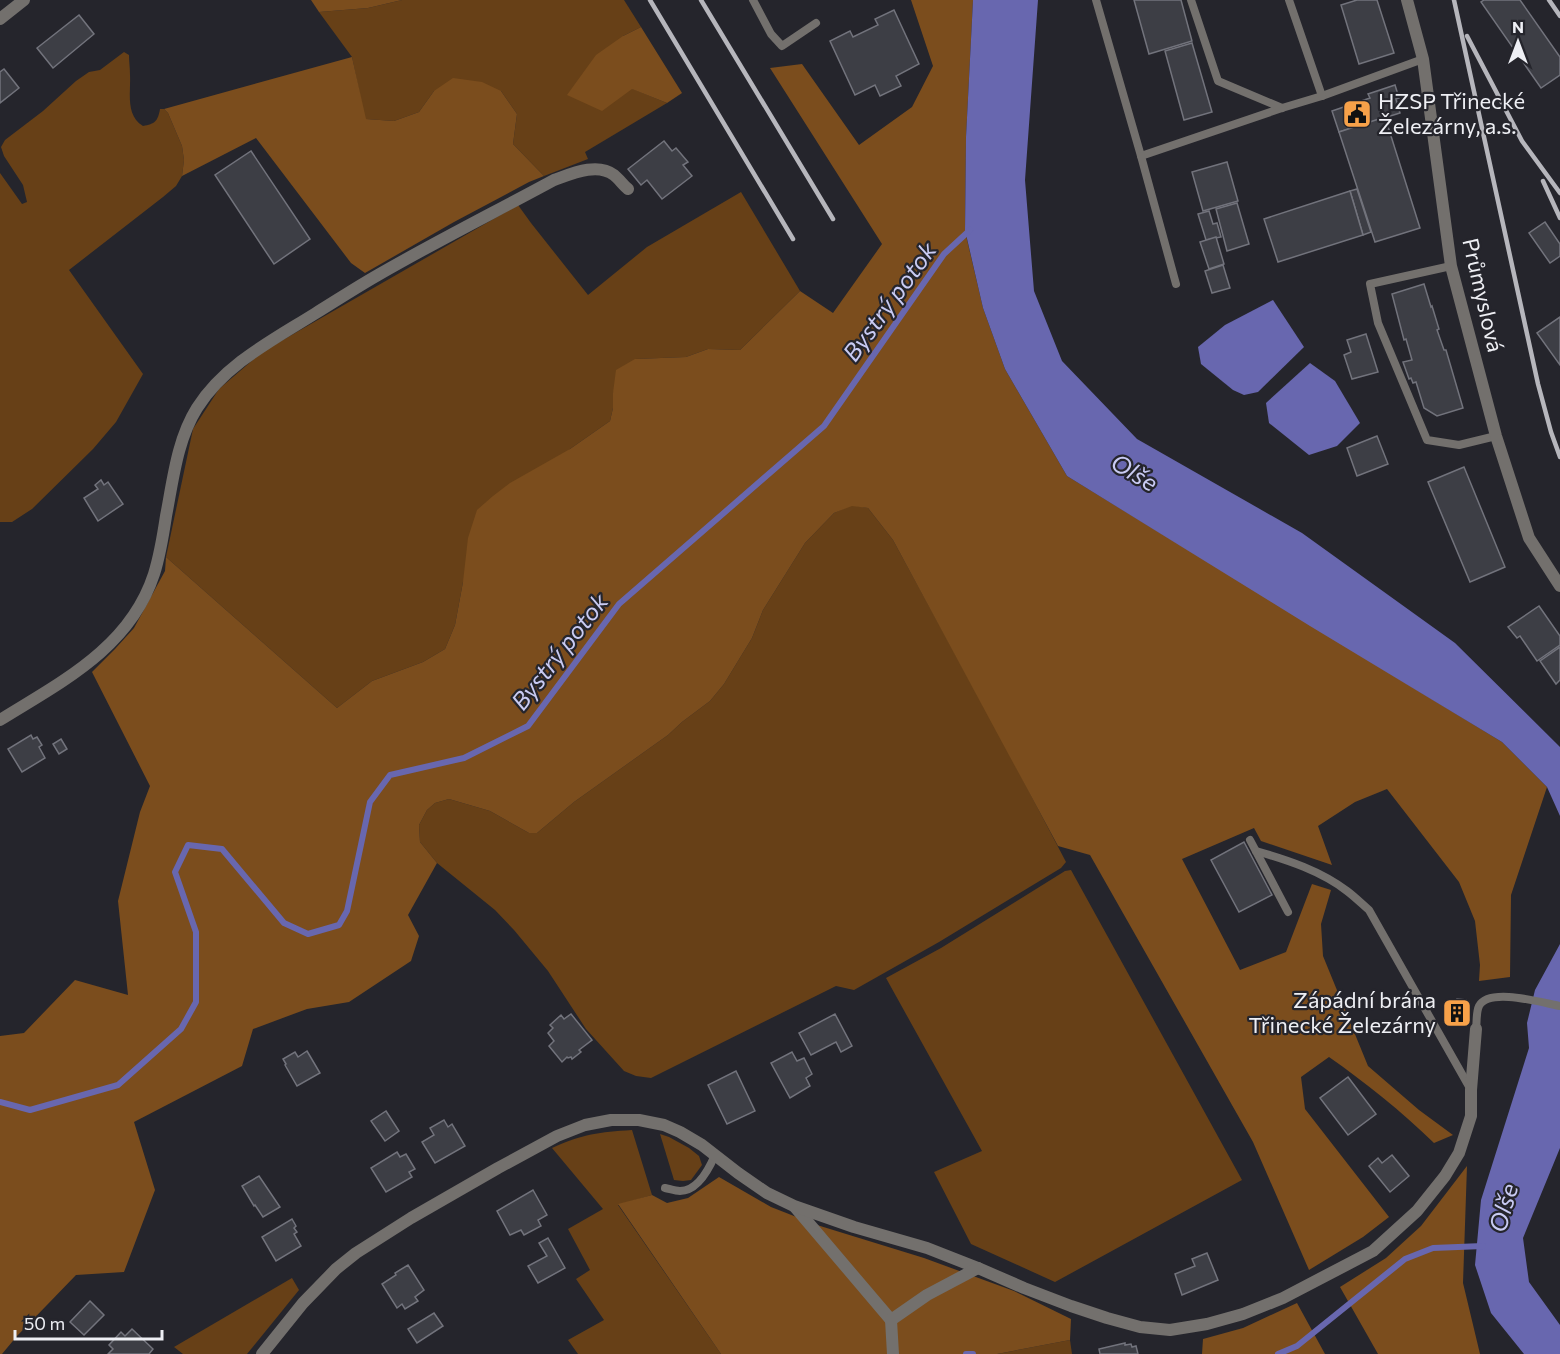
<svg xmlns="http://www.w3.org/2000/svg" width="1560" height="1354" font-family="Commissioner,sans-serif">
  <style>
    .green { fill: #674017 }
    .forest { fill: #7b4d1d }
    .water { fill: #6867af }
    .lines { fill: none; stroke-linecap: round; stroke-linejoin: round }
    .stream { stroke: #6867af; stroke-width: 6 }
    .building { fill: #3d3e45; stroke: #72737c; stroke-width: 1.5 }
    .service { stroke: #73706d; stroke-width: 8 }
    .minor { stroke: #73706d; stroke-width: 12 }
    .rail { stroke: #b6b6bc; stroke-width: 4.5 }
    .labels { text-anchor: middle; stroke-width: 4.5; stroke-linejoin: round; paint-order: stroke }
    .poi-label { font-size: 22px; fill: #eeeff4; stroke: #25252c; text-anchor: start }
    .street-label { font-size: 22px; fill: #eeeff4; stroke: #25252c }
    .water-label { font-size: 24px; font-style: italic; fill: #c9cbf3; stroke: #25252c }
  </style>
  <rect width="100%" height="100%" fill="#25252c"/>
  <g class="green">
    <polygon points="402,0 624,0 641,27 623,36 633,89 667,103 585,152 588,159 544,176 513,144 517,114 501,91 434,91 419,112 394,121 365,119 352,57 319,12 368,8"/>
    <path d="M 124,52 L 129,55 C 129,61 130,68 130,75 C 131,92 125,115 143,126 C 155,124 158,121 160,109 L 164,109 L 168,113 L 182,146 L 184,160 L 182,176 L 176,186 L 163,197 L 69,270 L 143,374 L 116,422 L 93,449 L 32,509 L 12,522 L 0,522 L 0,173 L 22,204 L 27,202 L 23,185 L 4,156 L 1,147 L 5,140 L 43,111 L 76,81 L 89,72 L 100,70 Z"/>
    <polygon points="741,192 800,291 740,350 708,349 686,357 636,359 613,393 613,408 610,421 570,449 463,582 455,625 445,649 423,662 372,681 337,708 166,557 193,429 219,389 262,352 518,205 531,223 588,295 647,247"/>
    <polygon points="852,505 868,508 893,540 1004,744 1066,862 1061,868 939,942 854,990 836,986 651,1078 636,1076 624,1071 586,1029 548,971 514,930 495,910 437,863 420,842 419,825 427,810 435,803 449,799 490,811 529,833 537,833 574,802 668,735 682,722 710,701 724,684 752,638 763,610 805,543 834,513"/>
    <polygon points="1071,870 1242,1180 1055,1282 971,1244 934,1172 982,1151 886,978 941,948 1065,871"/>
    <path d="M 632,1130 L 652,1195 L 618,1205 L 721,1354 L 578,1354 L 568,1340 L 604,1320 L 576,1279 L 590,1270 L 568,1229 L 603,1209 L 552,1148 C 583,1134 599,1132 632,1130 Z"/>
    <polygon points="660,1134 669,1137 689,1148 699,1156 702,1165 691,1180 683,1181 674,1180"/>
    <polygon points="292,1278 299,1290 247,1354 183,1354 174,1347"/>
    <polygon points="1070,1340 1072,1354 997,1354"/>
  </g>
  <g class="forest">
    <polygon points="311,0 402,0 368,8 319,12"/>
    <path d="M 911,0 L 973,0 L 966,137 L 965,231 L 983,308 L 1005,369 L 1067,476 L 1502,742 L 1547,787 L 1511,895 L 1510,977 L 1479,981 L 1480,965 L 1475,921 L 1459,882 L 1387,789 L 1355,802 L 1318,826 L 1332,865 L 1261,841 L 1254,828 L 1182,859 L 1240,970 L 1286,952 L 1312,884 L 1331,890 L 1321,924 L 1323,956 L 1368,1066 L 1419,1110 L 1453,1135 L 1434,1143 C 1401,1111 1366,1083 1329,1057 L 1301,1077 L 1305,1109 L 1389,1217 L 1363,1237 L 1309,1270 L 1253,1142 L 1090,855 L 1058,846 L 893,540 L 868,508 L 852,506 L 834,513 L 805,543 L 763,610 L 752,638 L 724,684 L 710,701 L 682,722 L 668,735 L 574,802 L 537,833 L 529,833 L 490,811 L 449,799 L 435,803 L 427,810 L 419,825 L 420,842 L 437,863 L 408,915 L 419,936 L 411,961 L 349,1002 L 307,1009 L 253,1029 L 242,1066 L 134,1122 L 155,1190 L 124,1272 L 76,1275 L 17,1336 L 2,1354 L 0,1354 L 0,1036 L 24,1033 L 75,980 L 128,995 L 118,901 L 140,812 L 150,786 L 92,672 L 115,649 L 134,628 L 165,571 L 166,557 L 337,708 L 372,681 L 423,662 L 445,649 L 455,625 L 463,582 L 468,538 L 477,510 L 493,496 L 510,483 L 570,449 L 610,421 L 613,408 L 613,393 L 616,370 L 635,359 L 686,357 L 708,349 L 740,350 L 800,291 L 833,313 L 882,244 L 770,68 L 802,64 L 859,145 L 912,107 L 933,66 Z"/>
    <polygon points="641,27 682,93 667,103 632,89 602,111 567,95 596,55 623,36"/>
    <polygon points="352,57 366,119 394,121 419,112 434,91 453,78 482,82 501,91 517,114 513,144 544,176 529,182 454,222 365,273 351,263 256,138 182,176 184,160 182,146 168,113 164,109"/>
    <polygon points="1467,1166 1463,1283 1480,1354 1378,1354 1340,1287 1386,1258 1421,1226"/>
    <polygon points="719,1177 771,1207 817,1225 924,1258 1014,1291 1071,1319 1070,1340 997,1354 721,1354 618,1204 652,1195 667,1203 688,1198"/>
    <polygon points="1297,1303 1325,1354 1202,1354 1203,1339 1243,1328"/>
  </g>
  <g class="water">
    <polygon points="973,0 1038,0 1025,180 1034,291 1062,361 1137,439 1302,533 1455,643 1560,747 1560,816 1547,787 1502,742 1310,626 1067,476 1005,369 983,308 965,230 966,137"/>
    <polygon points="1273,300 1304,347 1258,392 1244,395 1233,390 1201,364 1198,347 1225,325"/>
    <polygon points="1310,363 1335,381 1360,423 1337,446 1309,455 1269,423 1266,403"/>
    <polygon points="1560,944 1560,1148 1523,1238 1529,1282 1560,1325 1560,1354 1524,1354 1491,1313 1475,1265 1481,1200 1529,1048 1527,1023 1535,990"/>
  </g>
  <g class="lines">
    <g class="stream">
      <polyline points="0,1102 30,1110 118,1085 181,1029 196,1002 196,932 175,872 188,845 222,849 284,923 308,934 339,925 347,911 370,802 390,775 464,758 528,726 619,604 824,426 944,254 970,230"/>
      <polyline points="966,1354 973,1354"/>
      <polyline points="1278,1354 1297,1346 1405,1259 1433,1248 1483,1246"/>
    </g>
  </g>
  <g class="building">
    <polygon points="1134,0 1181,0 1192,41 1149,54"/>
    <polygon points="1357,0 1377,0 1394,53 1359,64 1341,5"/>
    <polygon points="1484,0 1520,0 1560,57 1560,75 1541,88 1481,2"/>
    <polygon points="894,10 919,64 896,76 901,86 880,96 875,85 855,95 830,41 850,31 853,37 878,25 875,19"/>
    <polygon points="79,15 94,34 53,68 37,48"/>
    <polygon points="1192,43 1212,112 1184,120 1165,51"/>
    <polygon points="4,69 19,88 0,103 0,72"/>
    <polygon points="1395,85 1399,98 1396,99 1400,113 1339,132 1332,111 1370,98 1368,94"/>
    <polygon points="1385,117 1420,228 1375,242 1339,132"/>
    <polygon points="664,141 672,151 676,148 688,162 683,165 692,176 662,199 647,180 641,185 628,169"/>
    <polygon points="251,151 310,239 274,264 215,175"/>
    <polygon points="1227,162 1238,201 1203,211 1192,172"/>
    <polygon points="1357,189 1371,232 1363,235 1350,191"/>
    <polygon points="1350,191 1363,235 1278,262 1264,219"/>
    <polygon points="1237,203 1249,244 1227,251 1216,209"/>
    <polygon points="1209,211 1213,224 1217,223 1221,237 1206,240 1198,214"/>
    <polygon points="1545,222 1560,244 1560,256 1550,263 1529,233"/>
    <polygon points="1216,237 1224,264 1209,269 1200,242"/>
    <polygon points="1223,265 1230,288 1212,293 1205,271"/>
    <polygon points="1424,284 1431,307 1432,306 1439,329 1437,330 1444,350 1446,350 1463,408 1437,416 1424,408 1416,382 1413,383 1411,378 1409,379 1403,362 1412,360 1406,339 1404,340 1392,294"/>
    <polygon points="1560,317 1560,365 1537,333"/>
    <polygon points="1366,334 1378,372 1352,379 1344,355 1351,352 1347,340"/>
    <polygon points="1377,436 1388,464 1357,476 1347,448"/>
    <polygon points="1464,467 1505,567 1470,582 1428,482"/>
    <polygon points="101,480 104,485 108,482 123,504 98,521 84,498 98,489 95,485"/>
    <polygon points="1539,606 1560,636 1560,645 1537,661 1520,636 1517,638 1508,627"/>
    <polygon points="1560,647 1560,680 1556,684 1540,661"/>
    <polygon points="31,735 33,739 37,737 42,745 39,747 45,758 22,772 8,749"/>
    <polygon points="61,739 67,749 59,754 53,744"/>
    <polygon points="1244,842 1272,895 1239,912 1211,860"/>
    <polygon points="1457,999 1466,1000 1463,1026 1448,1024 1450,1002 1457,1003"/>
    <polygon points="571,1014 592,1040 579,1050 581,1052 572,1059 571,1057 568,1058 567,1057 562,1062 549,1046 554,1041 548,1033 553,1028 550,1025 561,1015 564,1019"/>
    <polygon points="835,1014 852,1046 841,1052 836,1042 811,1055 799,1033"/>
    <polygon points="307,1051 320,1073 297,1086 285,1065 286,1064 283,1059 295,1052 298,1057"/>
    <polygon points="792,1052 797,1061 804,1058 812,1074 806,1078 810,1086 790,1098 771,1063"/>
    <polygon points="736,1071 755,1111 727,1124 708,1085"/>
    <polygon points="1348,1077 1376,1114 1348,1135 1320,1098"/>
    <polygon points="386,1111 399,1131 385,1141 371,1121"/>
    <polygon points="444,1120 448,1127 452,1124 465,1146 435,1163 422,1142 434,1135 430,1128"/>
    <polygon points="397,1152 400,1157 406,1154 415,1169 409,1172 412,1177 386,1192 371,1168"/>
    <polygon points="1392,1155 1409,1176 1390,1192 1369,1166 1378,1158 1382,1163"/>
    <polygon points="259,1176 280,1207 263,1217 255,1205 254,1206 242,1186"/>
    <polygon points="533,1190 547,1215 538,1220 541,1226 524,1235 521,1230 510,1235 497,1211"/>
    <polygon points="292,1219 296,1226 294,1228 297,1232 294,1234 301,1246 276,1261 262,1237"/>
    <polygon points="548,1238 565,1268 538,1283 528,1266 547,1256 539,1243"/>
    <polygon points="1207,1253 1218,1280 1182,1295 1175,1274 1195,1266 1192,1259"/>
    <polygon points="408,1265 424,1290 415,1297 418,1301 405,1309 402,1304 397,1308 382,1284 396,1275 395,1273"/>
    <polygon points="90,1301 104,1315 84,1335 70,1322"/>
    <polygon points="434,1313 443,1326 417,1343 408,1329"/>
    <polygon points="132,1329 153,1349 149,1354 108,1354 113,1349 109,1345 121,1332 125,1336"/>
    <polygon points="1125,1343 1125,1345 1131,1344 1132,1347 1136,1346 1138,1354 1100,1354 1099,1349"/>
  </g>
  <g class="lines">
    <g class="service">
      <polyline points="753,0 771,34 782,46 816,23"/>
      <polyline points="1096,0 1141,156 1282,108 1322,96 1423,59"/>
      <polyline points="1191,0 1218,81 1282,108"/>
      <polyline points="1289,0 1322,96"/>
      <polyline points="1141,156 1176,284"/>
      <polyline points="1451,266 1370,284 1378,323 1427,440 1459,445 1496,436"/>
      <polyline points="1250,840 1288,912"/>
      <path d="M 1256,851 C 1288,860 1321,871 1347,891 C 1355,897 1362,904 1369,910 L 1471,1090"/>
      <path d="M 1476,1029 C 1477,1022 1476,1012 1479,1006 C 1489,987 1543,1003 1560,1006"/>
      <path d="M 665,1188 C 670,1189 675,1191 680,1191 C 698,1191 709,1169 715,1155"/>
    </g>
    <g class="minor">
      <polyline points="1407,0 1423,59 1451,266 1496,436 1529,538 1560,586"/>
      <polyline points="0,19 24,0"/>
      <path d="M 0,720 C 61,682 130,648 154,574 C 160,555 163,536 166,516 C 173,480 177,440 197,408 C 225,364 273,340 316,313 C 337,300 357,287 378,275 C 435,242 495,212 554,180 C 571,174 597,162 614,175 C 619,179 623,185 628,189"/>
      <polyline points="795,1207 891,1320"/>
      <polyline points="262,1354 303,1303 336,1269 356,1253 411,1218 498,1168 557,1136 585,1125 611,1120 639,1120 664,1125 680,1132 702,1145 738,1173 767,1193 794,1206 854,1227 927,1248 978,1268 1024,1288 1071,1306 1107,1318 1140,1327 1170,1330 1207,1324 1243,1314 1283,1298 1373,1251 1417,1211 1445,1176 1459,1153 1471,1116 1471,1090 1476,1029"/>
      <polyline points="893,1354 891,1320 927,1295 978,1268"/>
    </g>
    <g class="rail">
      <polyline points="650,0 793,239"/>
      <polyline points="701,0 833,219"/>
      <polyline points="1454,0 1538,384 1551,432 1560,457"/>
      <polyline points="1549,0 1560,16"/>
      <polyline points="1467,36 1522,141 1560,193"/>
      <polyline points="1543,181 1560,218"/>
    </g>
  </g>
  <defs>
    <g id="civic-square" transform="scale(1.5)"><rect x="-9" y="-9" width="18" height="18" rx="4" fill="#f7a149" stroke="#25252c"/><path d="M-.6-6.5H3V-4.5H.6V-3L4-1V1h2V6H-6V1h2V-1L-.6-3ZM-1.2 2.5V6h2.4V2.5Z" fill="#111"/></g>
    <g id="building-square" transform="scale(1.5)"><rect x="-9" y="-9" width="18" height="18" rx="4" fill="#f7a149" stroke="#25252c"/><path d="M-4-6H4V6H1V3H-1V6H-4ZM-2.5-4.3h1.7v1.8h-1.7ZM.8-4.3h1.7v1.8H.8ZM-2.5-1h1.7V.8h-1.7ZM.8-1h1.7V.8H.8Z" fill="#111"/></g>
  </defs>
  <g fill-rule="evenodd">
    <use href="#civic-square" x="1357" y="114"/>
    <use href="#building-square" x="1457" y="1013"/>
  </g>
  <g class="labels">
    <g class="poi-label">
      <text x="1378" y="109">HZSP Třinecké<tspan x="1378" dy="25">Železárny, a.s.</tspan></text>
      <text x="1436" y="1008" text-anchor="end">Zápádní brána<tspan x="1436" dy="25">Třinecké Železárny</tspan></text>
    </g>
    <g class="street-label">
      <text transform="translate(1483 295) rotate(77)" y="8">Průmyslová</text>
    </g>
    <g class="water-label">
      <text transform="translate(890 302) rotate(-54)" y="8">Bystrý potok</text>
      <text transform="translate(1134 473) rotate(31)" y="8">Olše</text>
      <text transform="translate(560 652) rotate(-52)" y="8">Bystrý potok</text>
      <text transform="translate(1504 1208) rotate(-74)" y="8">Olše</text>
    </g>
  </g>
  <g transform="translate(1518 42)" stroke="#25252c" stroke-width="4.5" paint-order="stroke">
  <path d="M0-4.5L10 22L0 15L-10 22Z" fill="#eeeff4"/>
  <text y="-9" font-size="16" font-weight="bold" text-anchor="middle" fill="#eeeff4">N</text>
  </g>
  <path d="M15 1330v9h147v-9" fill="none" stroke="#eeeff4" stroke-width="3"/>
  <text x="24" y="1330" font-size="18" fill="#eeeff4" stroke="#25252c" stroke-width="4.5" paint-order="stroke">50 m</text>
</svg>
